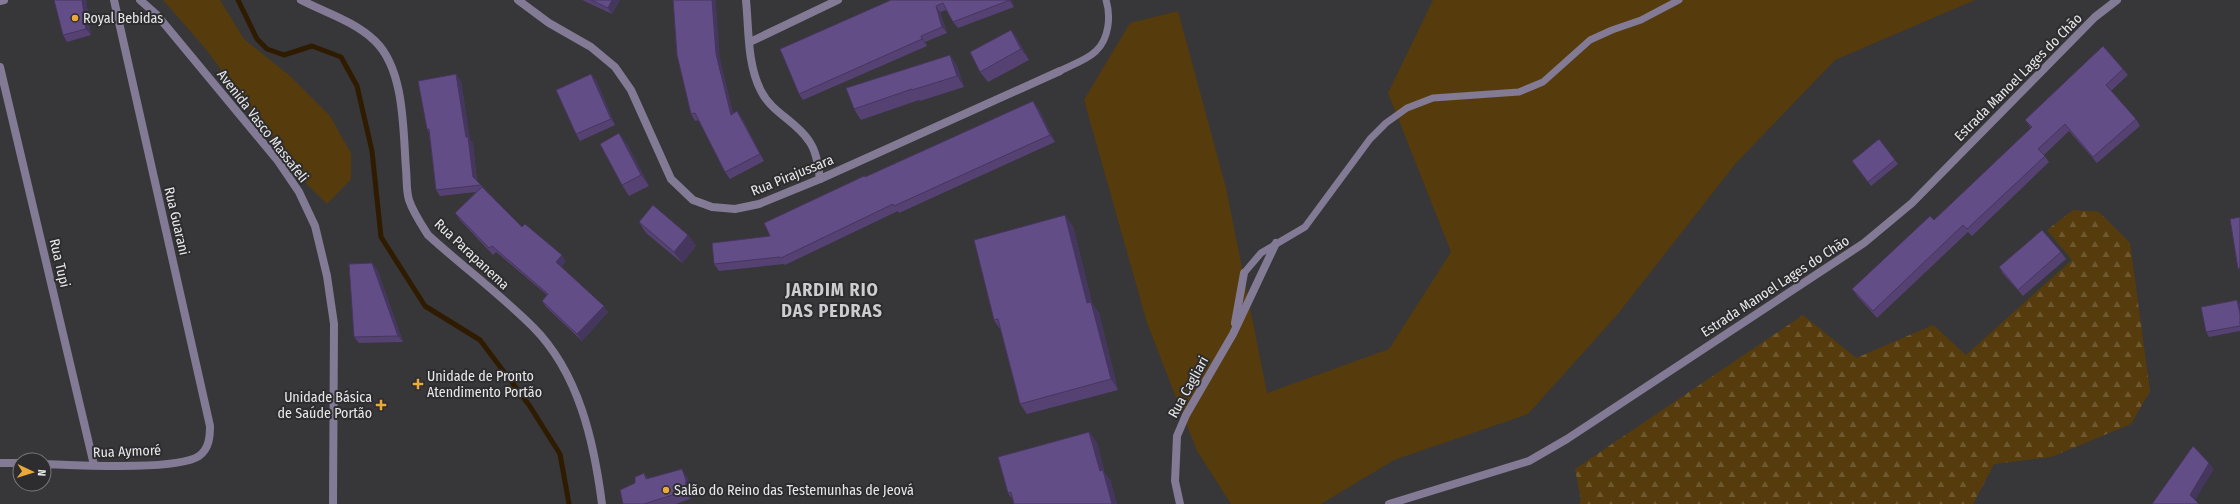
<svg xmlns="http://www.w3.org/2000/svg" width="2240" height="504" font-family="'Fira Sans Condensed',sans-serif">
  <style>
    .green { fill: #563c0c }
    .forest { fill: url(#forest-firs) }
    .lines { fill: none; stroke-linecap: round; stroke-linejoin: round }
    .stream { stroke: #2f1c00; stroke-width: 5 }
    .service { stroke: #837a95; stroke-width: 7 }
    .minor { stroke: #837a95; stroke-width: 8 }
    .tertiary { stroke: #837a95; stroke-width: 8 }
    .wall { fill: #554273 }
    .shaded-wall { fill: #45365e }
    .building { fill: #634d86; stroke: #45365e }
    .poi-dot { fill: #eaaa39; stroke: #2d2c2e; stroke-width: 1.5 }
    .labels { text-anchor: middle; stroke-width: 4; stroke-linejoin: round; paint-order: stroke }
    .poi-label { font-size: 14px; fill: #e8e8ea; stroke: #2d2c2e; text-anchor: start }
    .street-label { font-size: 14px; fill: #e8e8ea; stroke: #2d2c2e }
    .district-label { font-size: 18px; font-weight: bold; letter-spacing: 1px; fill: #cdccd0; stroke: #2d2c2e }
  </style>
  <defs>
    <pattern id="forest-firs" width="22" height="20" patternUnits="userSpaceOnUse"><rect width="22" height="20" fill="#563c0c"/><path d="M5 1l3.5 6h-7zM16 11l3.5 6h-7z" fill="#6e5830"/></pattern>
  </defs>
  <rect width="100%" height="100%" fill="#373639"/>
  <g class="green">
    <polygon points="163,0 220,0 244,39 290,76 330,116 351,153 351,179 327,204 302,179 205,48"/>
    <polygon points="1433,0 1975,0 1835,60 1736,163 1617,315 1528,414 1394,460 1321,504 1231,504 1197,451 1147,323 1084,100 1130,23 1178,11 1226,188 1267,393 1389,349 1451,252 1388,93"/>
  </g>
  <polygon class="forest" points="2073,210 2099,212 2130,243 2150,391 2131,424 2051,457 1994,464 1973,504 1579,504 1581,499 1575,469 1803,315 1856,358 1933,325 1966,355 2072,260 2047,230"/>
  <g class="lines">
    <polyline class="stream" points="238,0 257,39 267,49 284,55 312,46 341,57 357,86 372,151 381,237 425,306 480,340 529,405 560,454 569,504"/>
    <g class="service">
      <path d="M 1060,71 C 1071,65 1087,60 1096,51 C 1109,39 1111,16 1106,0"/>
      <polyline points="1244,273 1261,253 1305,227 1370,139 1386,123 1407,108 1433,98 1519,92 1543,82 1590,40 1612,30 1641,20 1679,0"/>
    </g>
    <g class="minor">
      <polyline points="140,0 157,15 278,161 299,192 315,226 327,276 334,324 333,504"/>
      <path d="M 301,0 C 326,13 354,21 375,41 C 405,70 403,131 406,169 C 407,179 406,190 409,200 C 413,212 421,224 428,235 C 462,266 500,294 533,327 C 579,373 594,442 602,504"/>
      <polyline points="518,0 549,23 591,47 615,67 631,90 671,179 693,200 712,207 735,209 759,204 820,179 1060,71"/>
      <path d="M 746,0 C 749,30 747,64 761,91 C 772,113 796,121 809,141 C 817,152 818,167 820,179"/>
      <polyline points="0,1 4,0"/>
      <polyline points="750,42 838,0"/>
      <polyline points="0,67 94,465"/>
      <polyline points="1235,323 1244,273"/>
      <polyline points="0,463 20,463"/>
      <path d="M 44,464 C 75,465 177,471 199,456 C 209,449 210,437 210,426 L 114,0"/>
      <polyline points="1180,504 1175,481 1177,436 1186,415 1233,334 1276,243"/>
    </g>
    <polyline class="tertiary" points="1389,504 1529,461 1567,439 1864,243 1912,203 2095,17 2117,0"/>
  </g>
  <g class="wall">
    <polygon points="86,0 91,35 67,42 63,35"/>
    <polygon points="582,0 620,0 612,14"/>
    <polygon points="891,0 1011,0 1014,7 958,28 953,22 946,10 940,12 947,33 925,42 927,46 803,100 799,94"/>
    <polygon points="1011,30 1018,40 1029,60 988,82 980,72"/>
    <polygon points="950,55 957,66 964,87 920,101 919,100 861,120 854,109"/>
    <polygon points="720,60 733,113 742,118 764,161 730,179 725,172 699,120 695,121 691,114"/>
    <polygon points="2123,69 2128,75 2111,91 2136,119 2140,126 2097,163 2069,131 2044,155 2049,162 1972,236 1968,232 1877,318 1857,296 1852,289 1934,220 2031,128 2025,120"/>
    <polygon points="591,74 596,80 615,125 580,141 576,134"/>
    <polygon points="461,81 470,140 473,143 477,181 522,227 566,261 561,267 608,312 582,341 546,307 542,301 547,295 496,252 493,255 460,220 455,213 476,192 440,196 436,190 429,133 427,129"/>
    <polygon points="1038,108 1055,142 899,213 898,211 785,265 784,264 719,271 714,264 770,236 865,177"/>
    <polygon points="627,144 649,186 629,196 622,185"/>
    <polygon points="1895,160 1898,164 1871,186 1852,161"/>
    <polygon points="639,222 688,235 696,246 682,263 646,233"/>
    <polygon points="1073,226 1092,303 1099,313 1118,390 1027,414 1020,404 1000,329 994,320"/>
    <polygon points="2061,252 2066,259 2023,296 2003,274 1999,267"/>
    <polygon points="377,269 403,342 359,343 354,337"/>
    <polygon points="2240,304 2240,331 2209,337 2206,332"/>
    <polygon points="1089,432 1097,443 1105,474 1111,481 1013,500 1008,493"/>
    <polygon points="644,473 648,479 687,477 692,488 690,499 676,504 623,504 635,483"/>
  </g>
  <g class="shaded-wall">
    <polygon points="82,0 86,0 91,35 86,29"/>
    <polygon points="612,0 620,0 612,14 608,8"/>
    <polygon points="712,0 716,0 720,60 735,121 731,115 716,54"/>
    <polygon points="1009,0 1011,0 1014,7"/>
    <polygon points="936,6 940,12 947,33 942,27"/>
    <polygon points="1011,30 1018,40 1029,60 1021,49"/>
    <polygon points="921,36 925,42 927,46 922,39"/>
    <polygon points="950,55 957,66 964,87 957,76"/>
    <polygon points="456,74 461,81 470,140 473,143 477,183 473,177"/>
    <polygon points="591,74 596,80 615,125 611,119"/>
    <polygon points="1033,101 1038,108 1055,142 1050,135"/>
    <polygon points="737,111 742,118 764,161 760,154"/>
    <polygon points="619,133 627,144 649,186 641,175"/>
    <polygon points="1065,215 1073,226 1092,303 1099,313 1118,390 1111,379 1087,303"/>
    <polygon points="688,235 696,246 682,263 674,252"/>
    <polygon points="562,255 566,261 560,268 556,262"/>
    <polygon points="372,263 377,269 403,342 398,336"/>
    <polygon points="2237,300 2240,304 2240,314"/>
    <polygon points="604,306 608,312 582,341 577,334"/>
    <polygon points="1089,432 1097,443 1105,474 1111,481 1117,504 1112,504 1100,471"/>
    <polygon points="2209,463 2214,469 2194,502 2190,495"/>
    <polygon points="682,469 687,477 692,488 690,499 685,491"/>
  </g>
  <g class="building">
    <polygon points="54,0 82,0 86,29 63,35"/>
    <polygon points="591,0 612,0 608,8"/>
    <polygon points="673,0 712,0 716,54 731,115 737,111 760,154 725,172 695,113 691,114 677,55"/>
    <polygon points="891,0 1010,0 953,22 943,3 936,6 942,27 921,36 922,39 799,94 780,49"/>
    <polygon points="1011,30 1021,49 980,72 970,52"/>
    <polygon points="2103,46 2123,69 2106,85 2136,119 2093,157 2065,124 2038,149 2045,156 1967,229 1963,225 1873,311 1852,289 1930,216 1934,220 2032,127 2025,120"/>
    <polygon points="950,55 957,76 912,90 912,89 854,109 846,88"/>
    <polygon points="456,74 466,137 468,137 473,177 481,185 436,190 429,129 427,129 418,81"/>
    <polygon points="591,74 611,119 576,134 556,90"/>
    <polygon points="1033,101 1050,135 894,206 893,204 781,258 780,257 714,264 712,243 770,236 764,223 864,176 865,177"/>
    <polygon points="619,133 641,175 622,185 600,144"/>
    <polygon points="1879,139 1895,160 1868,182 1852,161"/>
    <polygon points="482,187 522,227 525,224 562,255 556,262 604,306 577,334 542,301 548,294 492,246 489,248 455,213"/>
    <polygon points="653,205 688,235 674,252 639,222"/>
    <polygon points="1065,215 1087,303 1091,302 1111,379 1020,404 998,319 994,320 974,240"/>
    <polygon points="2240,217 2240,268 2238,269 2230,219"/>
    <polygon points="2042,230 2061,252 2018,290 1999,267"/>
    <polygon points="372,263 398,336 354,337 349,264"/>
    <polygon points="2237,300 2240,314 2240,326 2206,332 2201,307"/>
    <polygon points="1089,432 1100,471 1103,470 1112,504 1014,504 1011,492 1008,493 998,457"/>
    <polygon points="2193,446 2209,463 2190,495 2199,504 2152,504"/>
    <polygon points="682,469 686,480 685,491 644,504 623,504 620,490 635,483 635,477 644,473 646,479"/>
  </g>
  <g class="poi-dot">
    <circle cx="75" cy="18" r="4"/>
    <path d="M416 378h4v4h4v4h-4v4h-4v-4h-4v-4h4z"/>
    <path d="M379 399h4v4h4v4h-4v4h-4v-4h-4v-4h4z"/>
    <circle cx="666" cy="490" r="4"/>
  </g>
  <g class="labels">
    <g class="poi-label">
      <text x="83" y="23">Royal Bebidas</text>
      <text x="427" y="381">Unidade de Pronto<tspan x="427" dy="16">Atendimento Portão</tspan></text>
      <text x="372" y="402" text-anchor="end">Unidade Básica<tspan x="372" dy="16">de Saúde Portão</tspan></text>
      <text x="674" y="495">Salão do Reino das Testemunhas de Jeová</text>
    </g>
    <g class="street-label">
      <text transform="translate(2018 77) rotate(-45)" y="5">Estrada Manoel Lages do Chão</text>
      <text transform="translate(263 126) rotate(52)" y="5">Avenida Vasco Massafeli</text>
      <text transform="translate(792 175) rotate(-22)" y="5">Rua Pirajussara</text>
      <text transform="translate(177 221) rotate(77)" y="5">Rua Guarani</text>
      <text transform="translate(472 254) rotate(43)" y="5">Rua Parapanema</text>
      <text transform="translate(60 263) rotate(77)" y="5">Rua Tupi</text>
      <text transform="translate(1775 286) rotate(-33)" y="5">Estrada Manoel Lages do Chão</text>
      <text transform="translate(1188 387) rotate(-61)" y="5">Rua Cagliari</text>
      <text transform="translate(127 451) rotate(-2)" y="5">Rua Aymoré</text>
    </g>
    <g class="district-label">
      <text x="832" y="296">JARDIM RIO<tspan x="832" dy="21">DAS PEDRAS</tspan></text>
    </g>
  </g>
  <g transform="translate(32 472) rotate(94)"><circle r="19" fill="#2d2c2e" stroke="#787779"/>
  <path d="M0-3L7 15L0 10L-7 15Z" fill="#eaaa39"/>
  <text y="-6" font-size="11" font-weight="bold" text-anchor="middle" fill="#e8e8ea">N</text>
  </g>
</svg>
